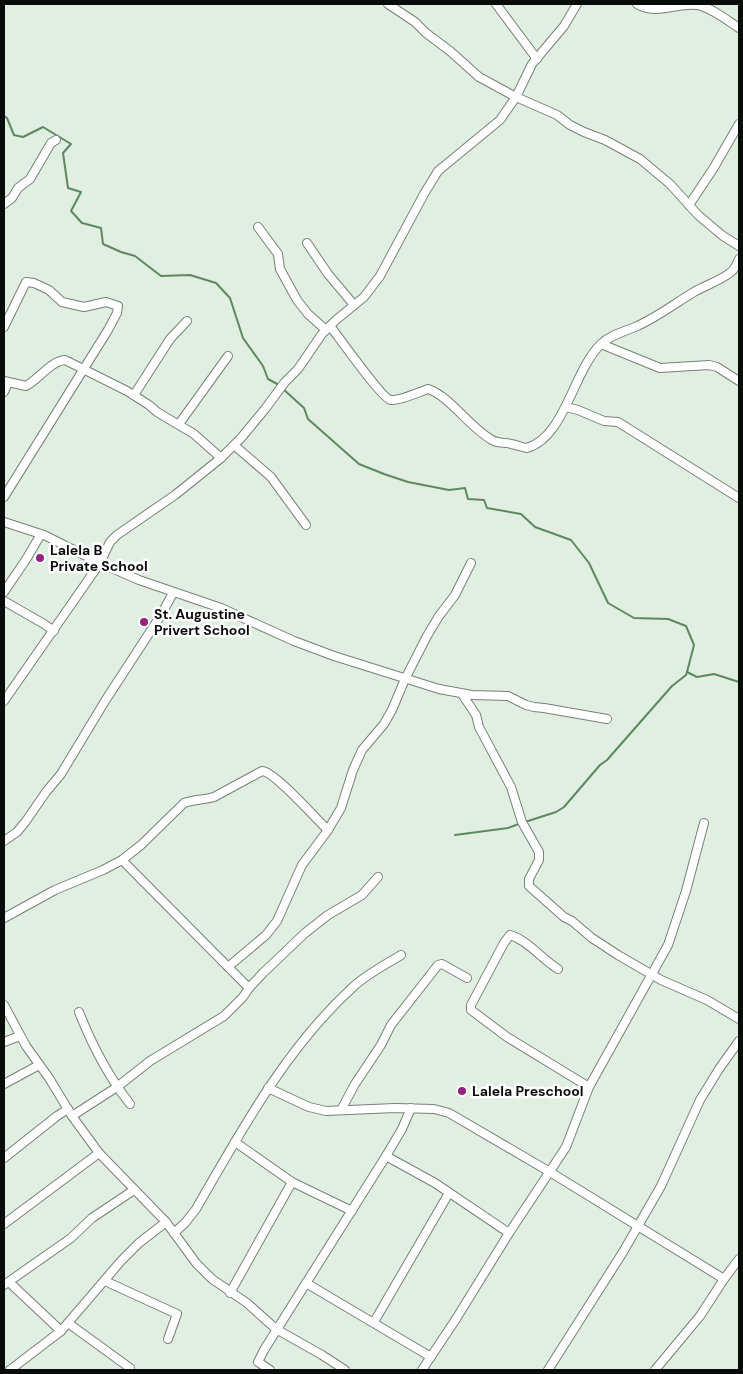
<svg xmlns="http://www.w3.org/2000/svg" width="743" height="1374" font-family="'DM Sans',sans-serif">
  <style>
    .lines { fill: none; stroke-linecap: round; stroke-linejoin: round }
    .stream { stroke: #5c8960; stroke-width: 2 }
    .minor-casing { stroke: #778277; stroke-width: 10 }
    .minor { stroke: #fff; stroke-width: 8 }
    .poi-dot { fill: #942281; stroke: #fff; stroke-width: 2 }
    .labels { text-anchor: middle; stroke-width: 5; stroke-linejoin: round; paint-order: stroke }
    .poi-label { font-size: 14px; font-weight: bold; fill: #090d09; stroke: #fff; text-anchor: start }
  </style>
  <rect width="100%" height="100%" fill="#e1eee2"/>
  <g class="lines">
    <g class="stream">
      <polyline points="4,116 7,118 14,135 23,137 43,127 71,144 63,153 68,188 81,192 71,211 82,223 101,228 103,244 121,252 135,256 161,276 190,275 216,283 230,298 243,338 263,366 268,379 279,385"/>
      <polyline points="282,388 304,408 308,419 359,464 384,474 408,482 449,490 465,488 468,499 484,500 487,508 521,514 535,527 571,540 589,563 608,603 634,618 668,619 686,626 694,645 687,672 697,677 714,674 739,682"/>
      <polyline points="525,822 556,812 564,807 600,765 607,760 672,686 686,675 687,672"/>
      <polyline points="455,835 508,828 521,823"/>
    </g>
    <g class="minor-casing">
      <g id="minor">
        <polyline points="388,4 415,22 426,33 450,51 479,77 516,97 557,115 570,125 584,132 605,140 640,159 670,184 698,215 723,236 739,246"/>
        <polyline points="496,4 537,59"/>
        <path d="M 637,4 C 657,16 676,2 698,5 C 712,8 727,20 739,28"/>
        <polyline points="4,204 12,198 18,188 30,179 51,143 56,140"/>
        <polyline points="689,205 713,169 739,124"/>
        <polyline points="258,227 278,254 280,269 297,300 308,314 326,330"/>
        <polyline points="307,243 328,274 354,305"/>
        <path d="M 330,326 C 339,337 382,399 391,400 C 400,401 419,392 428,389 C 450,396 470,428 492,440 C 499,444 505,442 511,444 C 517,445 521,447 527,448 C 565,437 573,371 601,344 C 610,335 623,332 635,327 C 656,318 674,304 694,292 C 706,285 720,281 731,272 C 735,269 737,264 739,259"/>
        <polyline points="4,327 26,282 34,283 49,290 62,302 84,307 106,302 118,306 117,313 108,330 4,497"/>
        <polyline points="601,344 660,368 709,365 717,367 739,381"/>
        <path d="M 4,381 L 26,386 C 39,379 51,361 65,360 L 127,391 L 149,405 L 157,412 L 194,434 L 221,458"/>
        <polyline points="4,392 8,383"/>
        <polyline points="134,395 170,339 187,321"/>
        <polyline points="566,407 578,410 604,421 618,422 739,498"/>
        <polyline points="179,424 228,356"/>
        <polyline points="234,445 271,477 306,525"/>
        <polyline points="4,522 44,535 100,563 139,580 221,608 294,641 334,656 439,689 472,695 508,696 526,705 534,707 544,708 607,719"/>
        <polyline points="4,592 27,558 41,534"/>
        <polyline points="4,601 44,624 54,631"/>
        <polyline points="462,694 476,715 479,727 511,787 522,822 539,852 539,860 529,879 529,886 564,917 572,921 592,938 618,955 661,980 707,1000 739,1019"/>
        <polyline points="4,701 100,563 110,542 117,535 175,495 221,458 241,438 265,409 285,382 298,369 322,334 336,320 364,297 380,276 424,194 438,171 500,120 516,97 532,64 564,26 577,4"/>
        <polyline points="4,841 17,832 26,821 46,792 61,774 105,701 161,615 173,593"/>
        <polyline points="122,860 249,988"/>
        <path d="M 4,918 L 55,890 L 103,870 L 122,860 L 141,845 L 184,803 C 194,799 204,800 214,797 L 262,771 C 274,771 316,819 328,830"/>
        <polyline points="228,967 266,935 277,921 302,865 328,830 341,808 353,770 362,750 384,724 392,710 405,679 427,636 439,616 455,595 471,563"/>
        <path d="M 558,969 C 543,960 526,939 510,935 L 504,943 L 471,1005 L 471,1010 L 507,1037 L 589,1087"/>
        <polyline points="4,1005 26,1046 49,1078 72,1116 99,1153 166,1222 196,1263 212,1279 247,1303 276,1329 322,1355 345,1370"/>
        <path d="M 79,1012 C 92,1045 108,1076 130,1104"/>
        <polyline points="4,1042 20,1036"/>
        <polyline points="4,1084 39,1065"/>
        <polyline points="268,1088 309,1107 326,1111 395,1108 434,1109 449,1113 550,1172 724,1279"/>
        <polyline points="341,1110 355,1084 381,1045 391,1025 438,965 442,964 467,978"/>
        <polyline points="72,1116 117,1087 150,1061 224,1016 243,997 249,988 263,973 305,933 328,915 362,895 378,877"/>
        <polyline points="235,1142 292,1182 352,1211"/>
        <polyline points="386,1156 435,1183 509,1233"/>
        <polyline points="4,1158 57,1116 68,1109"/>
        <polyline points="4,1224 99,1153"/>
        <path d="M 174,1233 L 185,1223 L 196,1209 C 241,1131 286,1048 353,987 C 367,974 385,965 401,955"/>
        <polyline points="105,1281 177,1314 168,1339"/>
        <polyline points="9,1282 61,1331"/>
        <polyline points="306,1283 431,1357"/>
        <polyline points="4,1285 71,1238 92,1218 134,1190"/>
        <polyline points="230,1293 292,1182"/>
        <polyline points="374,1322 449,1193"/>
        <polyline points="68,1323 130,1368"/>
        <polyline points="10,1370 61,1331 121,1261 139,1243 166,1222"/>
        <polyline points="270,1370 258,1362 264,1350 386,1156 402,1129 411,1108"/>
        <polyline points="422,1370 456,1319 509,1233 566,1147 589,1087 668,945 686,891 704,823"/>
        <polyline points="548,1370 623,1252 661,1186 700,1100 719,1069 739,1041"/>
        <polyline points="655,1370 700,1316 724,1279 739,1259"/>
      </g>
    </g>
    <use href="#minor" class="minor"/>
  </g>
  <g class="poi-dot">
    <circle cx="40" cy="558" r="5"/>
    <circle cx="144" cy="622" r="5"/>
    <circle cx="462" cy="1091" r="5"/>
  </g>
  <g class="labels">
    <g class="poi-label">
      <text x="50" y="555">Lalela B<tspan x="50" dy="16">Private School</tspan></text>
      <text x="154" y="619">St. Augustine<tspan x="154" dy="16">Privert School</tspan></text>
      <text x="472" y="1096">Lalela Preschool</text>
    </g>
  </g>
  <rect width="743" height="1374" fill="none" stroke="#090d09" stroke-width="10"/>
</svg>
